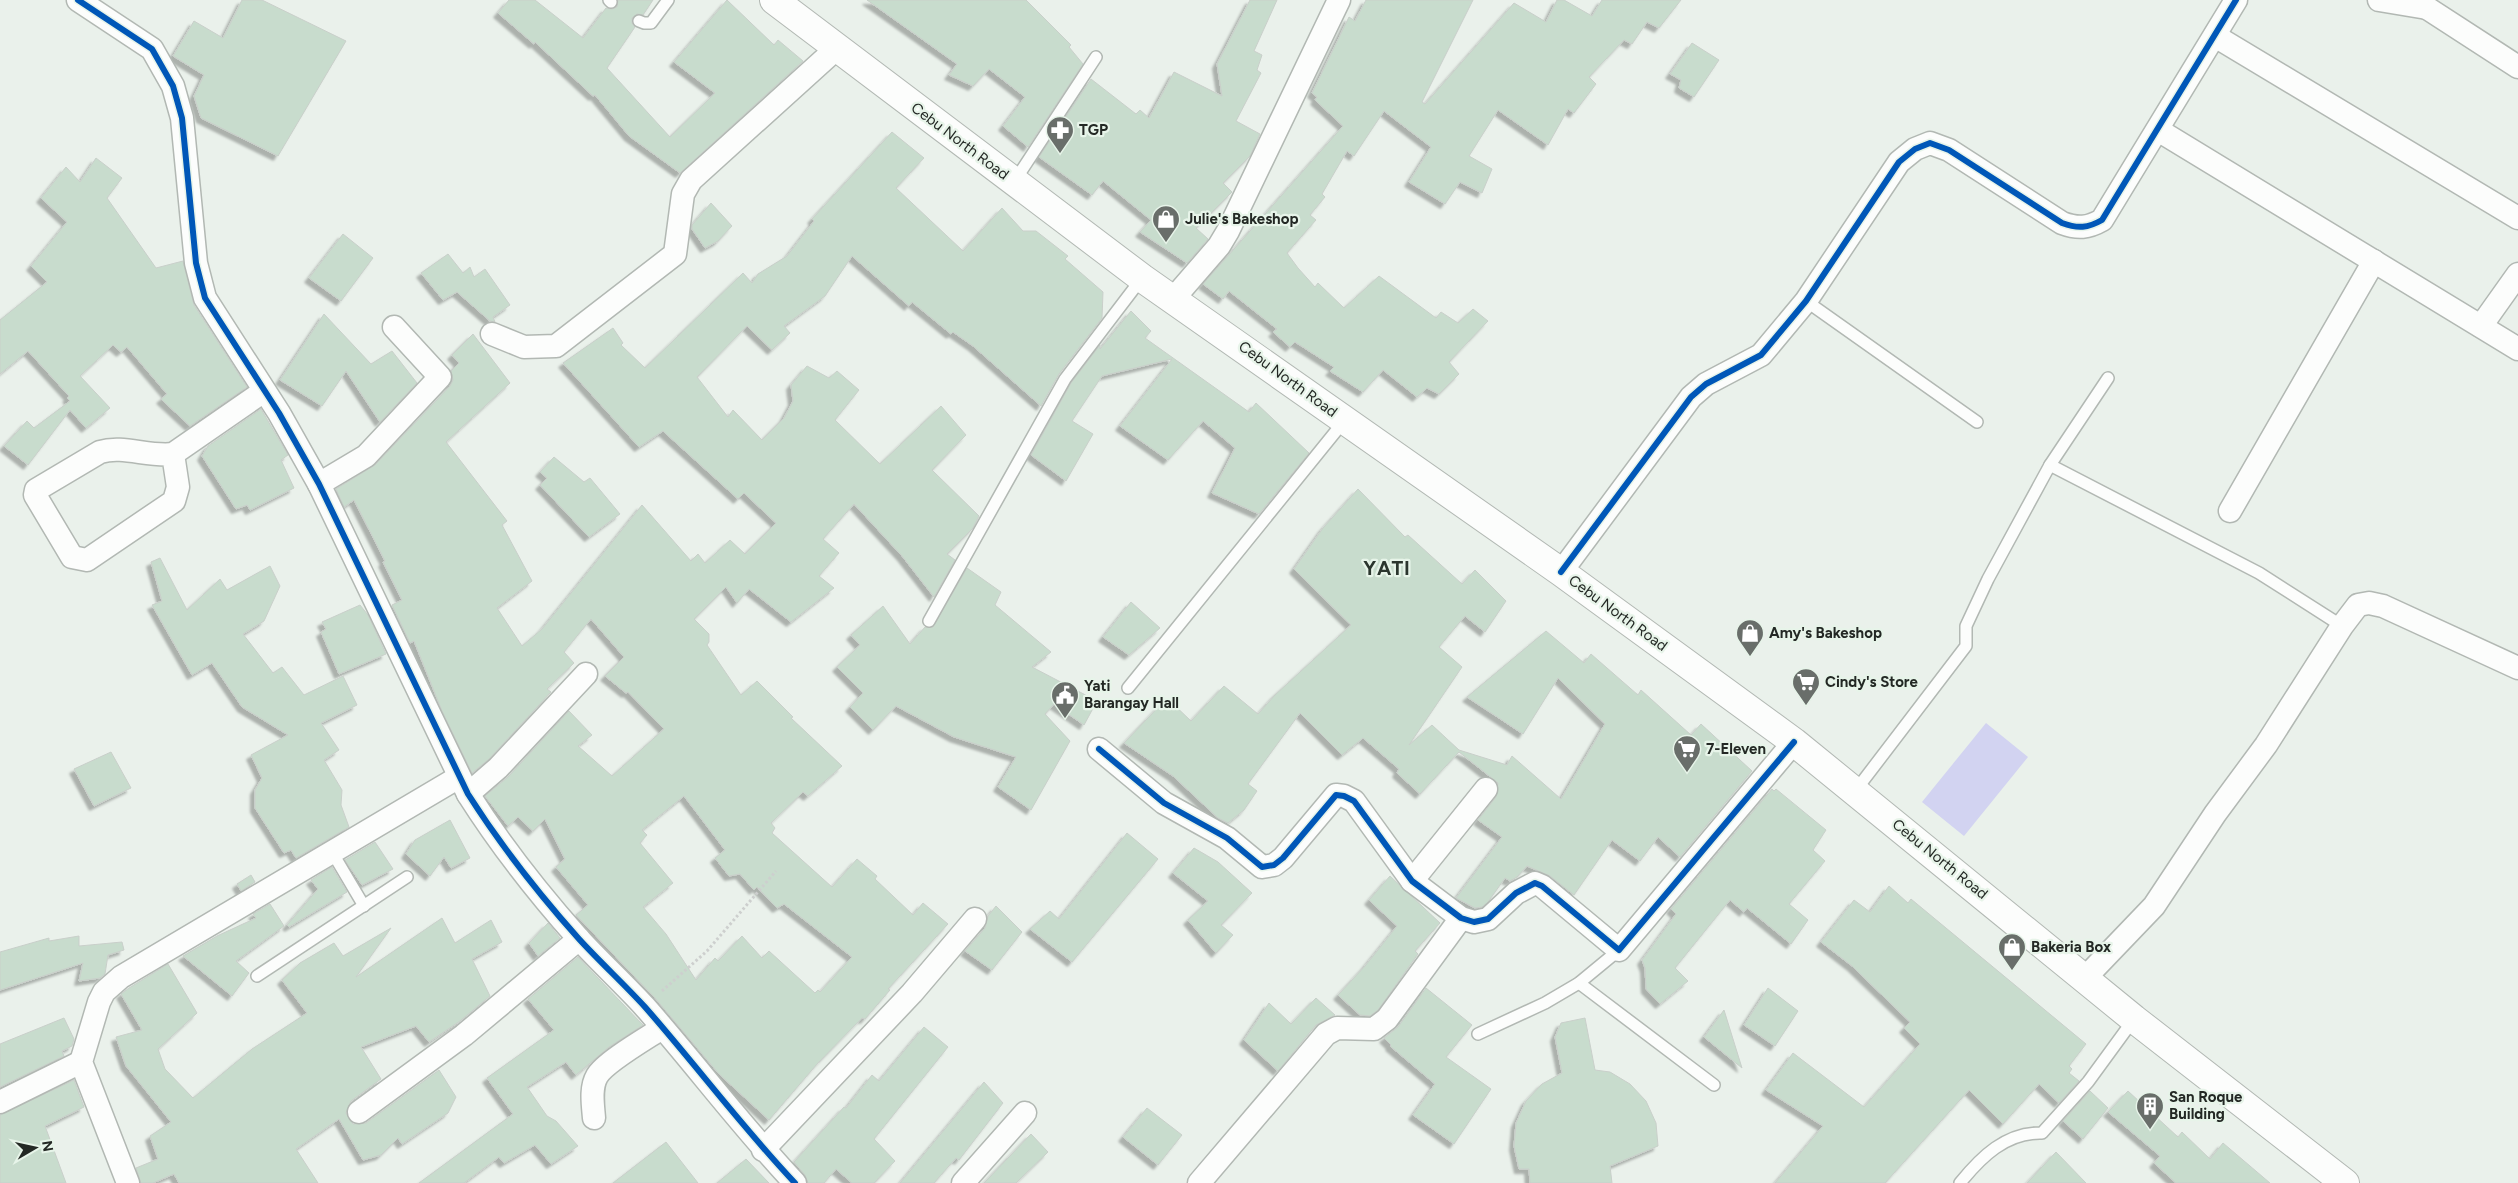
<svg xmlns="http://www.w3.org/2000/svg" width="2518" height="1183" font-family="Figtree,sans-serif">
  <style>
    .green { fill: #d2d3f1 }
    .building { fill: #c8dccd; stroke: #c9cfca; fill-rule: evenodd; filter: url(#shadow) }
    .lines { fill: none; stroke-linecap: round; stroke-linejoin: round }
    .lane-casing { stroke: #b2b8b3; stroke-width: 14 }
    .street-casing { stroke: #b2b8b3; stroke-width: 25 }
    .primary-casing { stroke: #b2b8b3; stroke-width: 30 }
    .path { stroke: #cdcfce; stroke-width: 3; stroke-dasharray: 2.5 2.5; stroke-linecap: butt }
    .lane { stroke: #fcfdfc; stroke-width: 11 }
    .street { stroke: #fcfdfc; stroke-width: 22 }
    .primary { stroke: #fcfdfc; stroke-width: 28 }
    .cycleway-casing { stroke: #e7f4e9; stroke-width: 9 }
    .cycleway { stroke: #0057b8; stroke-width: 6 }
    .labels { text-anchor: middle; stroke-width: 4.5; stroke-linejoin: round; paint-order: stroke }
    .poi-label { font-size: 15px; font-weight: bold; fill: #232824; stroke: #e7f4e9; text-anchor: start }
    .street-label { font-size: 15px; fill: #232824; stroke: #e7f4e9 }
    .district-label { font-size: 20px; font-weight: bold; letter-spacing: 1px; fill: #2b362e; stroke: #e7f4e9 }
  </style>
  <defs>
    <filter id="shadow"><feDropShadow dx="-4.5" dy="4.5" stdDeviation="1" flood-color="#0004"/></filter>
  </defs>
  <rect width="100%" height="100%" fill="#eaf1eb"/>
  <polygon class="green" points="1986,723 2028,757 1964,836 1922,802"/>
  <g class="building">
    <polygon points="242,0 262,0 346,41 278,156 201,118 194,96 204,75 173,56 194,21 223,38"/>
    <polygon points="509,0 535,0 583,38 606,8 612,9 617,7 618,0 653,0 643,15 637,14 632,18 632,23 635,27 607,68 670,137 715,93 674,62 727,0 774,45 778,40 803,61 680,173 629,136 595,95 593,96 535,42 534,44 498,13"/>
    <polygon points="867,0 1026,0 1071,45 1069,47 1083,64 1028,147 1003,126 1025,97 989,69 973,86 949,75 957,64"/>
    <polygon points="1250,0 1277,0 1254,51 1262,55 1257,70 1261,73 1236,121 1260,134 1250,156 1223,183 1232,192 1196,228 1208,239 1187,263 1140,232 1151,220 1103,181 1092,195 1039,157 1091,79 1136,114 1140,110 1149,118 1174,72 1222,96 1217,64"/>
    <polygon points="1366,0 1473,0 1422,102 1425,104 1514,3 1546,22 1557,0 1564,0 1592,16 1602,0 1681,0 1659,28 1647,22 1632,44 1624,40 1589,77 1596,84 1574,113 1568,109 1548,145 1498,110 1469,156 1492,169 1482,193 1460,182 1445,204 1409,182 1431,147 1384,111 1354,156 1347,151 1322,194 1325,197 1310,215 1316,220 1287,253 1298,268 1315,287 1318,283 1344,308 1379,276 1436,318 1441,312 1458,323 1473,309 1488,321 1449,362 1459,374 1439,394 1427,388 1417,397 1383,370 1363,392 1330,371 1334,367 1295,342 1290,347 1273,332 1277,329 1229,291 1223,299 1203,284 1343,126 1315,100 1317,97 1312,93 1349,17 1355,21"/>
    <polygon points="1692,43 1719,60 1694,97 1679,88 1681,80 1670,74"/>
    <path d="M 892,132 L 924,158 L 896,188 L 963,251 L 1002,208 L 1023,231 L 1036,231 L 1068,256 L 1065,259 L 1103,292 L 1102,318 L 1059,374 L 1041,406 L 973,346 L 953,332 L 951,334 L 912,302 L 909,306 L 852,256 L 825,296 L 784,326 L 790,333 L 772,350 L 747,326 L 697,377 L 728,417 L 733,410 L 762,440 L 784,418 L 793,401 L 791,385 L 807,366 L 829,378 L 837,371 L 859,390 L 835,420 L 880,464 L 941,406 L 966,435 L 932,470 L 979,516 L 973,528 L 947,554 L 955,560 L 934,597 L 902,556 L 854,504 L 823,539 L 839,553 L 819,576 L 834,588 L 791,622 L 749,589 L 737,603 L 726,587 L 694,619 L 709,634 L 709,642 L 707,645 L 741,695 L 757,681 L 793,717 L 791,718 L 842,766 L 808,796 L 803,792 L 771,823 L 775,828 L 772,833 L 832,887 L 857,859 L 877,876 L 875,879 L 913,915 L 923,903 L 948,924 L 888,989 L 890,990 L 865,1019 L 862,1018 L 818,1063 L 769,1120 L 719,1074 L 655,998 L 576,915 L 588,905 L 556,867 L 565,859 L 545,819 L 533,831 L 518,817 L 508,826 L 485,796 L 508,777 L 569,711 L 592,735 L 578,746 L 612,776 L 664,729 L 628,692 L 626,693 L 605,676 L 624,657 L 591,619 L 564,652 L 574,663 L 547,689 L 551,692 L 489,759 L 472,773 L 442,711 L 414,641 L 410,643 L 392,605 L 402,600 L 383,562 L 385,561 L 354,500 L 344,507 L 336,489 L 375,465 L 450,386 L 453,380 L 451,371 L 459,363 L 452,355 L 473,334 L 510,383 L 446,442 L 507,521 L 502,525 L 532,581 L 497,608 L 522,646 L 542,629 L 642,505 L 691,561 L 698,554 L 705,563 L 730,540 L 745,554 L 776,523 L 744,493 L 738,499 L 663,431 L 639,447 L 563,363 L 613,328 L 623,343 L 621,345 L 645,368 L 743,273 L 752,283 L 758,274 L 787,256 L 814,221 L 812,219 ZM 684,796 L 725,850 L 715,858 L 729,876 L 740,874 L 754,890 L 757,887 L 777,908 L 784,904 L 852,957 L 820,992 L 818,990 L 815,993 L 769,951 L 762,958 L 742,936 L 718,961 L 715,958 L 696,980 L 666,934 L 643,907 L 673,883 L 640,843 L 647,835 L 642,830 Z"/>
    <polygon points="96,158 122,178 107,198 156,268 183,261 194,305 247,387 190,426 161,399 167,394 127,347 121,352 113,345 80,376 110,408 86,428 70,410 28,465 4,446 27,421 34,428 70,401 67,398 69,396 28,351 0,374 0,320 47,282 31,266 67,222 41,198 66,167 80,182"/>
    <polygon points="711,203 732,226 718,241 705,248 692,229 692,225"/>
    <polygon points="343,234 373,258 341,301 309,278"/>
    <polygon points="448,254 463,273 470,267 474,277 485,269 510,305 493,317 495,322 490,321 457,292 443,300 421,273"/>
    <polygon points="1131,311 1151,331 1145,338 1249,412 1256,403 1309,453 1259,514 1212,493 1235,448 1203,421 1168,460 1120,426 1172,359 1102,376 1072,421 1093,434 1066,481 1031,455 1071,383 1100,345 1100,349"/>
    <polygon points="324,314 371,364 392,351 417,383 380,422 346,371 322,406 280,380"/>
    <polygon points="261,409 288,455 281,460 294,488 250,510 247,505 236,509 202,456 208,446"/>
    <polygon points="554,457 584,482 590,478 620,514 589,537 540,485 547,478 540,472"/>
    <polygon points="1358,489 1405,537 1408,535 1462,584 1475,570 1506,601 1485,632 1465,616 1439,647 1462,667 1409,745 1432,725 1459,750 1507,765 1512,756 1561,799 1605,724 1558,678 1523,734 1467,697 1546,631 1584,663 1591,654 1638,695 1641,690 1691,735 1701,724 1752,771 1680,857 1658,837 1640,861 1612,840 1574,895 1550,876 1527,866 1517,877 1510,881 1505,878 1488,902 1482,907 1475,908 1456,898 1502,837 1478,820 1496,797 1498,783 1459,752 1420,794 1397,773 1399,769 1363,738 1342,755 1300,713 1248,784 1257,791 1244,810 1228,823 1218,818 1173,776 1124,743 1167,698 1191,721 1224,686 1258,714 1275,695 1351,625 1294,569 1323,528"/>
    <polygon points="160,558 187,610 220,579 227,590 270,566 280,586 264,621 243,634 273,673 282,667 304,695 343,676 357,705 321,723 339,750 324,760 342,790 341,805 349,827 296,858 291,850 284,853 255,808 255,790 262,778 251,755 288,735 242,707 212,663 192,675 152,605 162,601 151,562"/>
    <polygon points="967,568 1001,592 995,605 1051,652 1032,667 1097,701 1084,725 1054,704 1045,714 1070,741 1031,810 998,787 1016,757 954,737 896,706 873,730 850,707 863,693 837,667 860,645 851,635 883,606 910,644 925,627 933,627"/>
    <polygon points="1131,602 1160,628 1129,655 1103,637"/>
    <polygon points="360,605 368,615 386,654 339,674 321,632 326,629 322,622"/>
    <polygon points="111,752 131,788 94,806 74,769"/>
    <polygon points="1772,789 1774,791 1776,789 1826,830 1813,850 1825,861 1789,904 1808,920 1791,944 1747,908 1744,912 1730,900 1675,968 1688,981 1660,1004 1646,989 1645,968 1642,960 1676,914 1671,909"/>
    <polygon points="450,820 470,858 451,868 444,857 430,876 406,854 415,840"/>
    <polygon points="1127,833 1158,859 1072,962 1030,929 1050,911 1059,919"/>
    <polygon points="375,842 393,869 362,885 345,860"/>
    <polygon points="1194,848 1218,862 1252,893 1221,925 1233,935 1216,953 1188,920 1208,901 1173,873"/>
    <polygon points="332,867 347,892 289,927 287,925 318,889 311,880"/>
    <polygon points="251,875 255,882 241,891 237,884"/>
    <polygon points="1390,876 1440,923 1415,951 1418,954 1378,1010 1370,1016 1360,1015 1338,995 1365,966 1397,926 1369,900"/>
    <polygon points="1889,886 1908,903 1911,899 2086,1044 2069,1066 2072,1069 2069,1073 2079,1081 2059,1103 2039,1084 2003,1124 1969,1090 1885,1183 1775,1183 1823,1126 1766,1090 1793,1053 1864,1107 1920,1044 1904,1028 1910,1022 1852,966 1821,942 1854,900 1870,912"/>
    <polygon points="270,904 284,926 236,961 249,973 232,996 183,956 217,936 256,918 253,914"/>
    <polygon points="996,906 1022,932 992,970 965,951 985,928 988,916"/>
    <polygon points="442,918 455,943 491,920 502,942 472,959 490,996 460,1021 429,1042 416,1026 361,1047 381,1079 351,1101 346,1113 353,1124 366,1123 439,1070 456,1097 448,1113 402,1144 398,1138 381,1155 363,1160 339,1119 296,1149 318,1183 179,1183 174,1174 153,1183 141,1183 136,1168 158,1159 150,1136 171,1122 126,1066 116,1037 142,1030 121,994 129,988 168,964 197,1013 158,1049 165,1069 193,1098 252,1049 307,1013 282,980 300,963 334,943 343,956 391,928 356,977"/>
    <polygon points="548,923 560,938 538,956 529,943"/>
    <polygon points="79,936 79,946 122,942 124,950 108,955 105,974 100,978 79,981 83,963 0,990 0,952 49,938 49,941"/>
    <polygon points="578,957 643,1025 609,1047 576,1075 566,1062 527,1087 547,1116 556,1121 578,1146 551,1164 535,1145 504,1163 499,1157 464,1183 419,1183 513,1114 487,1078 554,1030 528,999"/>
    <polygon points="1426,988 1472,1025 1446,1057 1491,1089 1454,1144 1413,1115 1435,1084 1390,1046 1391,1045 1384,1038 1398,1027"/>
    <polygon points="1768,988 1798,1011 1775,1046 1744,1025"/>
    <polygon points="1316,998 1335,1015 1316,1025 1278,1071 1244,1040 1269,1003 1291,1024"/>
    <polygon points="1724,1010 1742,1068 1704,1037"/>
    <polygon points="64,1018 74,1039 72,1046 62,1051 64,1056 0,1087 0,1044"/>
    <polygon points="1585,1018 1595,1070 1610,1072 1630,1084 1646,1101 1656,1123 1658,1146 1610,1166 1612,1183 1530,1183 1529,1169 1519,1169 1514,1146 1516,1123 1526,1101 1542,1084 1562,1073 1555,1037 1561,1023"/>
    <polygon points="924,1027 948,1047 874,1139 895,1161 874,1183 852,1183 836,1169 824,1183 808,1183 805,1175 794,1162 844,1107 846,1108 872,1075 879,1081"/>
    <polygon points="74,1080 84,1107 45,1126 66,1183 0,1183 0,1115"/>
    <polygon points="984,1082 1003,1103 959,1160 956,1158 934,1183 900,1183"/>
    <polygon points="2090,1091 2108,1108 2083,1139 2063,1121"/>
    <polygon points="2128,1091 2178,1137 2182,1132 2210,1159 2223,1143 2270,1183 2176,1183 2154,1163 2160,1156 2108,1112"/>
    <polygon points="1147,1108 1182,1135 1158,1165 1123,1137"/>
    <polygon points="1031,1134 1048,1152 1016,1183 984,1183"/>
    <polygon points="666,1142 698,1183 613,1183"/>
    <polygon points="2056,1152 2086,1183 2027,1183"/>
    <polygon points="746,1159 769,1183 717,1183"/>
  </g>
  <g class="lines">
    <g class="lane-casing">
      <g id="lane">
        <polyline points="609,0 611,2"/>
        <polyline points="639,21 644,23 651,23 668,0"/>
        <polyline points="1014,182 1096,57"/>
        <polyline points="1806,301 1977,422"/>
        <polyline points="2050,465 2259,573 2342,626"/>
        <polyline points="929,621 1065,379 1142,278"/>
        <polyline points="1128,688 1345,420"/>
        <polyline points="1856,790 1966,646 1966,626 1988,579 2050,465 2108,378"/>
        <polyline points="332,852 364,906"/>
        <polyline points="257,976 407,877"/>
        <polyline points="1579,983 1714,1085"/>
        <polyline points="1478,1034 1545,1003 1579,983 1619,950"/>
        <path d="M 1960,1183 C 1981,1157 2006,1132 2042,1133 L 2088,1082 L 2134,1019"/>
      </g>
    </g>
    <g class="street-casing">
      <g id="street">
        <path d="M 78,0 L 152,49 L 173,86 L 182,118 L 196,263 L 205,298 L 279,413 L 319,484 L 468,794 C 501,846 538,893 579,939 C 600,962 624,984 645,1007 C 696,1065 742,1127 795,1183"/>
        <polyline points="2379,0 2427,8"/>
        <polyline points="2421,0 2427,8 2518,67"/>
        <polyline points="2215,36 2518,218"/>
        <polyline points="2158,130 2518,349"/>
        <polyline points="1174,298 1219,246 1228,231 1339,0"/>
        <polyline points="2481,326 2518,274"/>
        <polyline points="492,334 524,347 556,346 675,254 683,194 691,180 837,48"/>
        <path d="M 173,454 L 178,487 L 174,501 L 87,560 L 72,557 L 35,495 L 36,490 L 100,452 C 123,445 148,457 173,454 L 264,391"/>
        <polyline points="319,484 366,456 440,377 394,327"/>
        <polyline points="2230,511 2374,261"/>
        <path d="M 1561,572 L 1691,397 L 1706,384 L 1761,355 L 1806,301 L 1899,162 L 1915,149 L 1930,143 L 1949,150 L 2062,223 C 2078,229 2088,228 2102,220 L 2236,0"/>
        <polyline points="1099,749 1164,803 1227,838 1262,867 1274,865 1283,858 1336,795 1344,796 1354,801 1412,881 1461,918 1474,922 1488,919 1516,893 1535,883 1542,886 1619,950 1794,742"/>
        <polyline points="468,794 498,768 586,674"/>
        <polyline points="1412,881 1486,789"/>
        <polyline points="2085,978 2154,906 2215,814 2266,745 2342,626 2358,605 2369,603 2383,606 2518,668"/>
        <polyline points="0,1102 81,1062"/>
        <polyline points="359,1112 464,1035 579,939"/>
        <path d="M 594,1118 C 593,1105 590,1088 597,1076 C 605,1062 647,1038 662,1028"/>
        <polyline points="763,1150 912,993 975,919"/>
        <polyline points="128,1183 81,1062 99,1002 104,992 121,977 459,777"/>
        <polyline points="963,1183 1025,1113"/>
        <polyline points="1199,1183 1326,1034 1337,1028 1374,1029 1387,1019 1461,918"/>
      </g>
    </g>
    <g class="primary-casing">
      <polyline id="primary" points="774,0 1142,278 1561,572 1794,742 2134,1019 2345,1183"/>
    </g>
    <polyline class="path" points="662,991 707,951 776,871"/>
    <use href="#lane" class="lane"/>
    <use href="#street" class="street"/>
    <use href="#primary" class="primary"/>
    <g class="cycleway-casing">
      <g id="cycleway">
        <path d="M 78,0 L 152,49 L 173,86 L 182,118 L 196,263 L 205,298 L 279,413 L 319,484 L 468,794 C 501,846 538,893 579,939 C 600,962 624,984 645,1007 C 696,1065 742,1127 795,1183"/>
        <path d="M 1561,572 L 1691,397 L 1706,384 L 1761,355 L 1806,301 L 1899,162 L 1915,149 L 1930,143 L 1949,150 L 2062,223 C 2078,229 2088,228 2102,220 L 2236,0"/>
        <polyline points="1099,749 1164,803 1227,838 1262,867 1274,865 1283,858 1336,795 1344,796 1354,801 1412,881 1461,918 1474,922 1488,919 1516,893 1535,883 1542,886 1619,950 1794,742"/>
      </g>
    </g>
    <use href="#cycleway" class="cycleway"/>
  </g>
  <defs>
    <g id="pharmacy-pin" transform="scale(1.4375)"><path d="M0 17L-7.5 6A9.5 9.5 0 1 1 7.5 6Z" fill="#696e6a" stroke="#e7f4e9"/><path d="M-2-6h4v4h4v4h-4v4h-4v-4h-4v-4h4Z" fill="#fff"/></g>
    <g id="shop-pin" transform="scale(1.4375)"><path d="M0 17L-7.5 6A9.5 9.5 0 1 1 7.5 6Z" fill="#696e6a" stroke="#e7f4e9"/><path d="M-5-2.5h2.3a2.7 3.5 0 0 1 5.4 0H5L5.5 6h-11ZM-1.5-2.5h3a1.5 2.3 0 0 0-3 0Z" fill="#fff"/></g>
    <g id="supermarket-pin" transform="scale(1.4375)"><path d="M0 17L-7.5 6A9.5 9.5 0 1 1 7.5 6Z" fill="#696e6a" stroke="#e7f4e9"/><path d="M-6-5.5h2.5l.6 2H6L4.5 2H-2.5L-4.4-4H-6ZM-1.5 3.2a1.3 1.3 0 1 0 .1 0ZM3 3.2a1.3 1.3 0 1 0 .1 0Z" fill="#fff"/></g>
    <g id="civic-pin" transform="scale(1.4375)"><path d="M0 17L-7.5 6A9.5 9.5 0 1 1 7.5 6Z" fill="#696e6a" stroke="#e7f4e9"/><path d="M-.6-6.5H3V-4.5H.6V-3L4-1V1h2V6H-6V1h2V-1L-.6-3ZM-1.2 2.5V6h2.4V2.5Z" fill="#fff"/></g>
    <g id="building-pin" transform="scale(1.4375)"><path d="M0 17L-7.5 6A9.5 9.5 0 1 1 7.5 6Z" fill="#696e6a" stroke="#e7f4e9"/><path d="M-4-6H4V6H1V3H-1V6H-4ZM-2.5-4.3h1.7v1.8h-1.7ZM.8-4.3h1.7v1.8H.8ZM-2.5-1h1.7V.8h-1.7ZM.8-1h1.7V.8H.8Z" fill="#fff"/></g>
  </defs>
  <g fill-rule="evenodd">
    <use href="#pharmacy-pin" x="1060" y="130"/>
    <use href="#shop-pin" x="1166" y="219"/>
    <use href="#shop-pin" x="1750" y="633"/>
    <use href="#supermarket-pin" x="1806" y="682"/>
    <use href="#civic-pin" x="1065" y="695"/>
    <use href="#supermarket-pin" x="1687" y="749"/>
    <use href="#shop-pin" x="2012" y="947"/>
    <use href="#building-pin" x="2150" y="1106"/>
  </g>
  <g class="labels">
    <g class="poi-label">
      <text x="1079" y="135">TGP</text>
      <text x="1185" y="224">Julie's Bakeshop</text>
      <text x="1769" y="638">Amy's Bakeshop</text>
      <text x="1825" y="687">Cindy's Store</text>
      <text x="1084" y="691">Yati<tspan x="1084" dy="17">Barangay Hall</tspan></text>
      <text x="1706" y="754">7-Eleven</text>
      <text x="2031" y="952">Bakeria Box</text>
      <text x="2169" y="1102">San Roque<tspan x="2169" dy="17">Building</tspan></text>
    </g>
    <g class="street-label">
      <text transform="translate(960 141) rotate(37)" y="5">Cebu North Road</text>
      <text transform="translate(1288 379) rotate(36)" y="5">Cebu North Road</text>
      <text transform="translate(1618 613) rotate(36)" y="5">Cebu North Road</text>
      <text transform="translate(1940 859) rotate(39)" y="5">Cebu North Road</text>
    </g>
    <g class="district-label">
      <text x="1387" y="575">YATI</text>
    </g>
  </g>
  <g transform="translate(35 1148) rotate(81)" stroke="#e7f4e9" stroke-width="4" paint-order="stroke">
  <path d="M0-4L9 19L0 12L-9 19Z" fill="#232824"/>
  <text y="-8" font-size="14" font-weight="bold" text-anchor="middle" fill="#232824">N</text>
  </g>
</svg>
